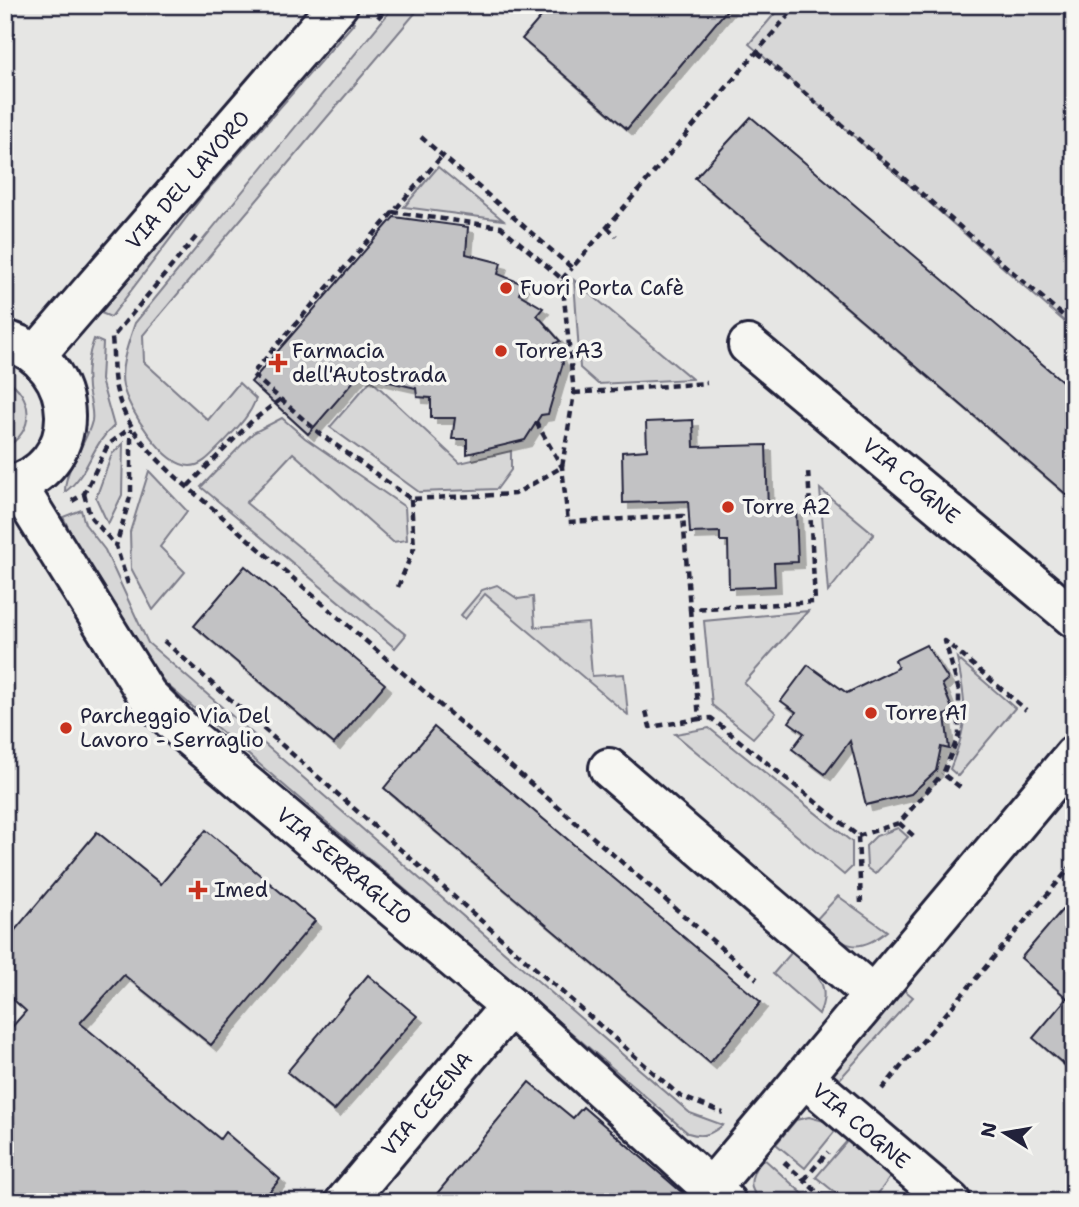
<svg xmlns="http://www.w3.org/2000/svg" width="1079" height="1207" font-family="'Shantell Sans',sans-serif">
  <style>
    .built { fill: #e6e6e4 }
    .green { fill: #d7d7d7; stroke: #7c7c89; stroke-width: 2 }
    .building { fill: #c2c2c4; stroke: #22223b; stroke-width: 2; filter: url(#shadow) }
    .lines { fill: none; stroke-linecap: round; stroke-linejoin: round }
    .minor-casing { stroke: #22223b; stroke-width: 44 }
    .major-casing { stroke: #22223b; stroke-width: 44 }
    .path { stroke: #22223b; stroke-width: 4.5; stroke-dasharray: 7 5; stroke-linecap: butt }
    .minor { stroke: #f6f6f2; stroke-width: 38 }
    .major { stroke: #f6f6f2; stroke-width: 38 }
    .poi-dot { fill: #c8321e; stroke: #f6f6f2; stroke-width: 2.5 }
    .labels { text-anchor: middle; stroke-width: 7; stroke-linejoin: round; paint-order: stroke }
    .street-label { font-size: 21px; fill: #22223b; stroke: #f6f6f2 }
    .poi-label { font-size: 21px; fill: #22223b; stroke: #f6f6f2; text-anchor: start }
  </style>
  <defs>
    <filter id="shadow"><feDropShadow dx="6" dy="6" stdDeviation="0" flood-color="#0004"/></filter>
  </defs>
  <rect width="100%" height="100%" fill="#f6f6f2"/>
  <filter id="ink" filterUnits="userSpaceOnUse"><feTurbulence type="fractalNoise" baseFrequency=".0143" numOctaves="2"/><feDisplacementMap in="SourceGraphic" scale="14" xChannelSelector="R" yChannelSelector="G"/><feConvolveMatrix kernelMatrix="1 2 1 2 8 2 1 2 1" color-interpolation-filters="sRGB"/></filter>
  <g filter="url(#ink)">
    <polygon class="built" points="5,5 1074,6 1074,1202 5,1202"/>
    <g class="green">
      <path d="M 395,5 L 422,5 L 143,335 L 144,362 L 208,420 L 239,383 L 256,399 C 249,417 237,428 224,442 C 214,451 204,466 190,466 C 164,466 128,409 123,386 C 119,367 129,341 135,323 Z"/>
      <polygon points="782,5 1074,5 1074,330 749,44"/>
      <polygon points="347,17 354,23 205,193 111,317 101,313 196,194"/>
      <polygon points="438,167 503,220 404,207"/>
      <polygon points="574,280 692,379 598,384 580,368"/>
      <path d="M 94,339 L 103,343 L 101,380 L 114,426 C 90,446 90,473 65,492 C 65,466 86,446 92,421 C 94,411 89,398 88,388 C 86,371 88,355 94,339 Z"/>
      <path d="M 5,379 C 34,394 36,433 5,447 Z"/>
      <polygon points="371,380 460,463 511,451 511,470 497,489 419,492 330,427"/>
      <polygon points="282,418 305,438 405,507 407,540 393,542 293,453 246,503 406,635 395,648 201,487 253,433"/>
      <polygon points="123,443 122,495 108,524 96,498 112,454"/>
      <polygon points="149,471 187,511 160,547 185,572 153,610 131,568 130,532"/>
      <polygon points="820,489 874,534 828,592"/>
      <path d="M 81,510 L 85,524 L 105,550 L 148,643 L 690,1113 L 723,1125 C 711,1134 704,1138 688,1133 L 165,683 C 124,632 91,577 63,517 Z"/>
      <polygon points="497,585 518,599 533,597 535,627 588,623 592,676 624,674 628,715 485,594 465,619 461,615 482,590"/>
      <polygon points="808,611 744,683 776,713 753,738 712,705 704,621"/>
      <path d="M 957,658 L 1015,708 L 958,776 L 950,769 C 969,724 967,705 957,658 Z"/>
      <polygon points="709,728 852,842 852,867 844,875 675,734"/>
      <polygon points="898,828 908,837 875,874 867,868 866,846 876,836"/>
      <path d="M 838,896 L 887,931 C 854,958 843,943 815,921 Z"/>
      <path d="M 792,952 C 814,971 833,983 819,1014 L 773,974 Z"/>
      <polygon points="897,984 913,997 839,1080 824,1069"/>
      <polygon points="809,1117 824,1121 836,1130 805,1168 776,1144 796,1120"/>
      <polygon points="848,1140 891,1176 872,1202 847,1202 816,1177"/>
      <path d="M 762,1157 L 812,1202 C 780,1202 729,1207 762,1157 Z"/>
    </g>
    <g class="building">
      <polygon points="551,5 731,5 627,129 522,39"/>
      <polygon points="751,117 1074,391 1074,501 695,178"/>
      <polygon points="394,217 468,227 466,254 501,263 498,274 523,284 519,294 543,308 537,315 560,341 554,344 563,363 548,414 541,415 525,440 467,454 467,439 452,439 455,418 431,418 431,398 417,397 416,388 359,375 308,434 251,382"/>
      <polygon points="693,420 694,447 766,445 768,511 796,510 798,562 774,563 775,586 729,588 728,541 720,541 720,532 690,533 688,501 623,503 622,452 647,450 646,422"/>
      <polygon points="245,566 385,684 334,744 194,626"/>
      <polygon points="926,645 948,679 942,684 953,711 945,715 949,749 941,747 936,771 911,794 866,805 850,741 825,774 792,749 804,733 789,722 796,712 781,701 808,665 847,693 898,668 895,660"/>
      <polygon points="434,727 761,1002 710,1063 384,788"/>
      <polygon points="206,830 315,921 211,1045 124,975 80,1023 220,1139 225,1132 280,1179 261,1202 5,1202 5,1035 26,1011 5,992 5,942 97,832 161,884"/>
      <polygon points="1074,896 1074,1073 1033,1038 1067,998 1021,958"/>
      <polygon points="368,975 417,1016 334,1111 287,1072"/>
      <polygon points="529,1082 573,1118 583,1107 693,1202 430,1202"/>
    </g>
    <g class="lines">
      <g class="minor-casing">
        <g id="minor">
          <polyline points="748,345 1074,618"/>
          <polyline points="16,484 147,695 186,734 510,1006 726,1202"/>
          <polyline points="609,768 873,995"/>
          <polyline points="804,1077 951,1202"/>
          <polyline points="711,1188 1074,755"/>
          <polyline points="345,1202 510,1006"/>
        </g>
      </g>
      <g class="major-casing">
        <g id="major">
          <path d="M 5,340 C 83,362 87,470 5,487"/>
          <polyline points="37,354 338,5"/>
        </g>
      </g>
      <g class="path">
        <polyline points="1061,5 1074,17"/>
        <polyline points="378,18 389,5"/>
        <polyline points="757,52 1074,325"/>
        <polyline points="421,137 572,268 797,5"/>
        <polyline points="392,212 501,227 562,279 574,393 562,467 515,494 411,499 319,433 252,374 442,156"/>
        <polyline points="607,227 616,236"/>
        <path d="M 196,237 L 112,338 C 114,355 112,375 117,392 C 131,448 186,484 227,521 L 757,979"/>
        <polyline points="562,279 572,268"/>
        <polyline points="574,393 707,383"/>
        <polyline points="536,422 562,467 568,522 683,516 690,609 815,602 808,470"/>
        <polyline points="188,486 252,421 281,399"/>
        <polyline points="84,494 90,516 116,546"/>
        <polyline points="72,501 84,494 108,445 130,428"/>
        <polyline points="128,584 116,546 131,494 131,429"/>
        <polyline points="398,587 414,548 411,499"/>
        <polyline points="690,609 699,719 711,718 858,836 861,903"/>
        <polyline points="164,641 680,1096 723,1113"/>
        <polyline points="646,711 650,727 699,719"/>
        <polyline points="960,787 943,774 959,735 959,691 945,641 1026,710"/>
        <polyline points="899,823 916,838"/>
        <polyline points="858,836 899,823 942,774"/>
        <polyline points="882,1089 1074,863"/>
        <polyline points="784,1162 828,1202"/>
        <polyline points="804,1180 828,1152"/>
      </g>
      <use href="#minor" class="minor"/>
      <use href="#major" class="major"/>
    </g>
  </g>
  <g class="poi-dot">
    <circle cx="506" cy="288" r="7"/>
    <circle cx="501" cy="351" r="7"/>
    <path d="M274.5 352.5h7v7h7v7h-7v7h-7v-7h-7v-7h7z"/>
    <circle cx="728" cy="507" r="7"/>
    <circle cx="871" cy="713" r="7"/>
    <circle cx="66" cy="728" r="7"/>
    <path d="M194.5 879.5h7v7h7v7h-7v7h-7v-7h-7v-7h7z"/>
  </g>
  <g class="labels">
    <g class="street-label">
      <text transform="translate(188 180) rotate(-49)" y="7">VIA DEL LAVORO</text>
      <text transform="translate(911 481) rotate(40)" y="7">VIA COGNE</text>
      <text transform="translate(344 866) rotate(40)" y="7">VIA SERRAGLIO</text>
      <text transform="translate(427 1104) rotate(-50)" y="7">VIA CESENA</text>
      <text transform="translate(861 1126) rotate(40)" y="7">VIA COGNE</text>
    </g>
    <g class="poi-label">
      <text x="520" y="295">Fuori Porta Cafè</text>
      <text x="292" y="358">Farmacia<tspan x="292" dy="24">dell'Autostrada</tspan></text>
      <text x="515" y="358">Torre A3</text>
      <text x="742" y="514">Torre A2</text>
      <text x="885" y="720">Torre A1</text>
      <text x="80" y="723">Parcheggio Via Del<tspan x="80" dy="24">Lavoro - Serraglio</tspan></text>
      <text x="214" y="897">Imed</text>
    </g>
  </g>
  <rect width="1079" height="1207" fill="none" stroke="#f6f6f2" stroke-width="28"/>
  <rect x="14" y="14" width="1051" height="1179" fill="none" stroke="#22223b" stroke-width="2.5" filter="url(#ink)"/>
  <g transform="translate(1005 1133) rotate(281)" stroke="#f6f6f2" stroke-width="5" paint-order="stroke">
  <path d="M0-5L12 26L0 18L-12 26Z" fill="#22223b"/>
  <text y="-10" font-size="19" font-weight="bold" text-anchor="middle" fill="#22223b">N</text>
  </g>
</svg>
